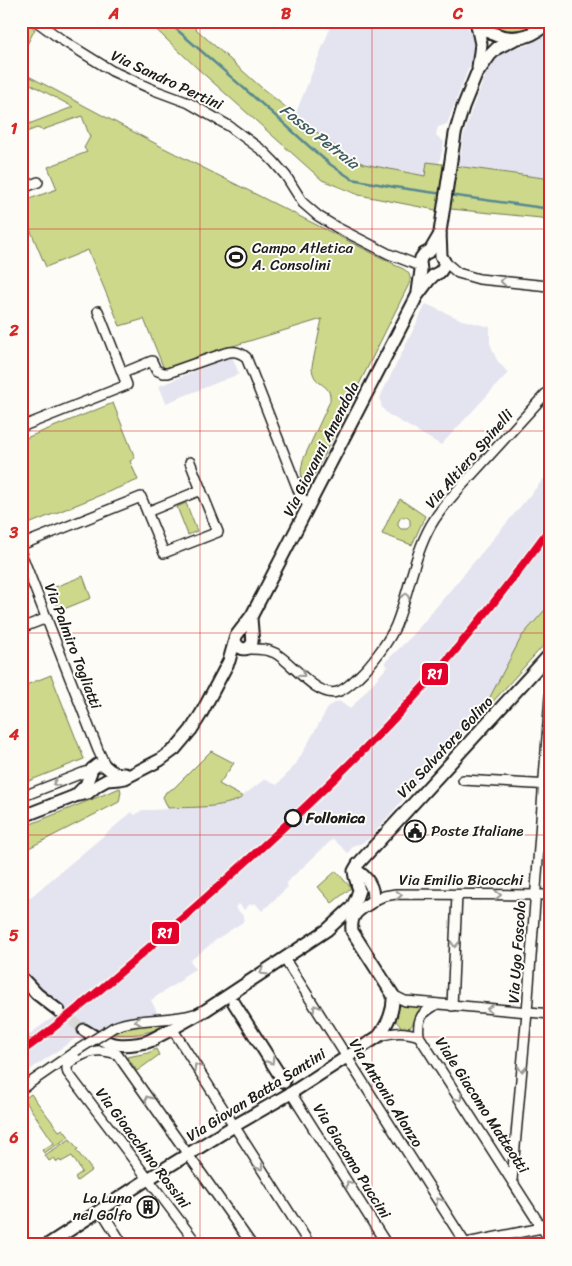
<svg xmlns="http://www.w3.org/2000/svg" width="572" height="1266" font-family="Sriracha,sans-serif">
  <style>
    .built { fill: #e4e4f0 }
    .green { fill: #cdd88b; stroke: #747a54; fill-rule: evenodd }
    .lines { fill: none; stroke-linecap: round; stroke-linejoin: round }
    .stream { stroke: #598890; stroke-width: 2.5 }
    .tertiary-tunnel { stroke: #dbdad6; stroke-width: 11; stroke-dasharray: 11 5.5; stroke-linecap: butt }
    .minor-casing { stroke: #1c1c1c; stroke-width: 12 }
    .tertiary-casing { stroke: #1c1c1c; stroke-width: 15 }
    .secondary-casing { stroke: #1c1c1c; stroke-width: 16 }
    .minor { stroke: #fdfcf7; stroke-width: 9 }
    .tertiary { stroke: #fdfcf7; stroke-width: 11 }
    .secondary { stroke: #fdfcf7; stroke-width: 12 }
    .minor-bridge-casing { stroke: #1c1c1c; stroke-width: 12; stroke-linecap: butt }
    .minor-bridge { stroke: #fdfcf7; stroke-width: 9 }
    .rail-1-casing { stroke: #fdfcf7; stroke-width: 11 }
    .rail-1 { stroke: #e4002b; stroke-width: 8 }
    .oneway { stroke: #989794 }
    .grid { fill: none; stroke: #d62828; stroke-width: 1; stroke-opacity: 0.55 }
    .stop-dot { fill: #fdfcf7; stroke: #1c1c1c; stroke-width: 2.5 }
    .labels { text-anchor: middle; stroke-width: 4; stroke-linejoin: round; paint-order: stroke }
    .street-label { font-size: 15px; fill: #1c1c1c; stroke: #fdfcf7 }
    .poi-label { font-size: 15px; fill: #1c1c1c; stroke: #fdfcf7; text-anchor: start }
    .stop-label { font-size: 15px; font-weight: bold; fill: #1c1c1c; stroke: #fdfcf7; text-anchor: start }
    .water-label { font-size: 16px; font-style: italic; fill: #3f5b60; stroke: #fdfcf7 }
    .line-badge { stroke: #fdfcf7; stroke-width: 2 }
    .badge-label { font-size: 14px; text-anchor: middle; font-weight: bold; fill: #fff }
    .neatline { fill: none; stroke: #d62828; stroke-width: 2 }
    .grid-label { font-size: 16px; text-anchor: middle; font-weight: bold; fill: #d62828 }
  </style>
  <rect width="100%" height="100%" fill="#fdfcf7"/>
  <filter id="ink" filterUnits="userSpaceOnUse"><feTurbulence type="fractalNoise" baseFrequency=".02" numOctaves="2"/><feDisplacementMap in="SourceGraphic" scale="10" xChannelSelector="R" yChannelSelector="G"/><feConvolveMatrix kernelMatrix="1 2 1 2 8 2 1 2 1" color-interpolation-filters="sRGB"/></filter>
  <g filter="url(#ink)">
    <g class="built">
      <polygon points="333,21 464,21 473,37 474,54 447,124 438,127 436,135 444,142 439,164 427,162 425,176 364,164 348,156 295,115"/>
      <polygon points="551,33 551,179 459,166 463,138 472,109 489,67 497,57 508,49 528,45"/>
      <polygon points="426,304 462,320 490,327 490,343 493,351 497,360 508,373 441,445 389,415 382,408 380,399 382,393"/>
      <polygon points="232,356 239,374 166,403 159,386"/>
      <polygon points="551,470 551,603 522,636 480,716 417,783 369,839 360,844 354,845 348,853 333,839 286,883 288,887 262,911 255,903 251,905 250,904 244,910 239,904 235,907 244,917 243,922 217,939 190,961 195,969 182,977 183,979 151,1000 158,1014 129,1017 119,1020 99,1032 88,1025 81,1035 87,1040 85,1041 76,1038 21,1076 21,1040 55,1016 63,1005 47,995 21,965 21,905 132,812 135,815 142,810 152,810 213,806 236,801 265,779 277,785 296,764 329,706 339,701 350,709 388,666 384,663 412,636"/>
    </g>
    <g class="green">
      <polygon points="147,21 187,21 263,89 347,156 364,164 425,176 427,162 551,179 551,219 451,209 436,210 359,195 322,180 197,68"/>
      <path d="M 488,21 L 538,21 C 522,33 504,33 488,21 Z"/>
      <polygon points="28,24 35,29 21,56 21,36"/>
      <path d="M 21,72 L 162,147 L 394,264 L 394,265 C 402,268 412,271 410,282 L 313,477 L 308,485 L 305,486 L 302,479 L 301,471 L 303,460 L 330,401 C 332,381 312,388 312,366 L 322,319 L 236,345 L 164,369 L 144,319 L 120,326 L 88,250 L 46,267 L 21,208 L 21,202 L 57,189 L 48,167 L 87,152 L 84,148 L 90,137 L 82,116 L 42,130 L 37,128 L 21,134 L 21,127 L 73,107 L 21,79 Z"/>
      <polygon points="113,403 135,458 130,461 138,480 26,525 21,514 21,440"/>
      <path d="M 400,499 L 425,516 L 412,545 L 382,534 L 390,516 ZM 401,517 L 407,517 L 410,520 L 410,526 L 407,529 L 401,529 L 398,526 L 398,522 Z"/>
      <polygon points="186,503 197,531 188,535 177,507"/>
      <polygon points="83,576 91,598 59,611 50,589"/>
      <polygon points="551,603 551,637 480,716 522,636"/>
      <polygon points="51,675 84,759 21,784 21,687"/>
      <path d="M 211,751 L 234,763 L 219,784 L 243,797 C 224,809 190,807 168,808 L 163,797 L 166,792 L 174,788 Z"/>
      <polygon points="120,788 121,792 119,802 21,852 21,828"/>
      <polygon points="336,871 351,888 332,903 318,887"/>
      <path d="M 401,1005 L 423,1007 C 421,1008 418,1011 417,1013 C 415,1017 415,1021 412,1025 C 406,1032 399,1027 396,1020 C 395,1015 396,1009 401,1005 Z"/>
      <path d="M 161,1022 L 164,1027 C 145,1034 132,1036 112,1034 C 127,1023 143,1024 161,1022 Z"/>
      <polygon points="156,1049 159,1055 137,1071 127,1057 148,1053"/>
      <polygon points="31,1094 59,1131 63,1129 69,1137 44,1153 42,1150 54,1143 24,1099"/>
      <polygon points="70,1139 78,1149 76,1150 92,1170 77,1181 75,1177 82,1172 72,1156 61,1162 60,1160 57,1162 54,1158 49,1161 45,1155"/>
      <polygon points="534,1238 538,1245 500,1245"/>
    </g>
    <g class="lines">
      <g class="stream">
        <polyline points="167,21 279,119 311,148 331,165 352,179 394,187 443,194"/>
        <polyline points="449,195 551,209"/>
      </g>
      <polyline class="tertiary-tunnel" points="59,1011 84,1030"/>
      <g class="minor-casing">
        <g id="minor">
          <polyline points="36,21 62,40 112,71 154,90 189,103 229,126 263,151 274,162 286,176 303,203 318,216 336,227 389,254 420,266"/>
          <polyline points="21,189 38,182"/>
          <polyline points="444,261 458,273 479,279 548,286 551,287"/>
          <path d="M 123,373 L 152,361 L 156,370 L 163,373 L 168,373 L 225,353 C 234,351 238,351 246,357 L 301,497 L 309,505"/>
          <polyline points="21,427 127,385 98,311"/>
          <polyline points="190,462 201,490"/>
          <polyline points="21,545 141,497 164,553 218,532 201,490 147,512"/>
          <polyline points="21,553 98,750 106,767"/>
          <polyline points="21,628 47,618"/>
          <path d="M 245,649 C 255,649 265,648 275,653 C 292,662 317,698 337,692 C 345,690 353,682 359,676 C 371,665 390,640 396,625 C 409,592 414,555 431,525 C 443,504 461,487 477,469 C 502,442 526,415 551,388"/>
          <polyline points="463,780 551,785"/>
          <polyline points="21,797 85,772 91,771"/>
          <polyline points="373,901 384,896 396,894 551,895"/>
          <polyline points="284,958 465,1243"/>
          <polyline points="393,995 405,1001 417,1002 551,1014"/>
          <path d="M 437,1004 C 422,1013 417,1017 419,1036 L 551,1242"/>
          <polyline points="452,1006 457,895"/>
          <path d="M 114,1027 C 139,1017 168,1022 194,1014"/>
          <polyline points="175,1033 310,1245"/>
          <path d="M 379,1036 C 395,1032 403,1031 419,1036"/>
          <polyline points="21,1089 76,1051"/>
          <polyline points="291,1093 387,1245"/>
          <polyline points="512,1180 527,1012 550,696 551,696"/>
          <polyline points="101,1210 123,1245"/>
          <path d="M 198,1245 L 68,1073 C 67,1070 66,1068 68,1065 C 71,1059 90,1051 96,1051 C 104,1050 110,1052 117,1054 L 252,1245"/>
          <polyline points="456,1245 542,1228"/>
        </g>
      </g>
      <g class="tertiary-casing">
        <g id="tertiary">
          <polyline points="476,21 481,44 478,68"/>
          <polyline points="418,292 421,270 420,262 421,258 424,254 430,251 440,234"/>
          <path d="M 235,641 C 237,647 245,653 251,645 C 254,642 251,623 251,617"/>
          <path d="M 76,795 L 86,785 L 92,769 L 97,765 L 104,765 C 112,772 114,774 125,774"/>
          <polyline points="21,817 75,796 88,793 98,785 107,780 120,779 125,778 160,760 175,749 191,730 201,714 229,661 236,636 252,615 417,296 429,280 434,275 440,272 444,266 444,261 441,256 440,232 455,134 463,107 476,75 490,55 497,48 517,38"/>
          <path d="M 355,870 C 367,876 374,887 373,901"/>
          <polyline points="21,977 37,994 59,1011"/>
          <polyline points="234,1003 284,1082"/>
          <path d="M 84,1030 C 110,1047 124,1048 154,1040"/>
          <polyline points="147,1042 172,1029 206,1010 327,930 352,907 356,899 359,890 355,877 354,871 358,864 551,653"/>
          <path d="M 47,1245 L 148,1179 L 234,1126 L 291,1093 L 379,1036 C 388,1023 394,1011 393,995 L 352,931 C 350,913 359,910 373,901"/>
        </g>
      </g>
      <g class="secondary-casing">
        <path id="secondary" d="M 477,21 C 497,44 529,43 548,21"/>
      </g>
      <use href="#minor" class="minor"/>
      <use href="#tertiary" class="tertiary"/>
      <use href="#secondary" class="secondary"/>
      <g class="minor-bridge-casing">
        <polyline id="minor-bridge" points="76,1051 114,1027"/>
      </g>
      <use href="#minor-bridge" class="minor-bridge"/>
      <g class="rail-1-casing">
        <path id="rail-1" d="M 21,1052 C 78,1011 131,963 184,917 C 268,843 351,767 426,684 C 471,634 511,581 551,527"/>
      </g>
      <use href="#rail-1" class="rail-1"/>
    </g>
    <defs><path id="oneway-chevron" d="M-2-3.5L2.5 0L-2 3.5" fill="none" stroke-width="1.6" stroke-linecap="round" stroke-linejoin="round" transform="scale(1.25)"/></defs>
    <g class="oneway">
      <use href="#oneway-chevron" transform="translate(503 281) rotate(-175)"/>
      <use href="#oneway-chevron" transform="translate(406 596) rotate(-72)"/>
      <use href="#oneway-chevron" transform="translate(302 674) rotate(41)"/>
      <use href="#oneway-chevron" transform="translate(56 783) rotate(158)"/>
      <use href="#oneway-chevron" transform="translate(399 895) rotate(-2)"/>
      <use href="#oneway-chevron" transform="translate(498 895)"/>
      <use href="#oneway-chevron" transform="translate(455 944) rotate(93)"/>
      <use href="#oneway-chevron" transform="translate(263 972) rotate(147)"/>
      <use href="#oneway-chevron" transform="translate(316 1008) rotate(-122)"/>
      <use href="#oneway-chevron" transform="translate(490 1009) rotate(-176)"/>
      <use href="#oneway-chevron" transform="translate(138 1021) rotate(174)"/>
      <use href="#oneway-chevron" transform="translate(271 1061) rotate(58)"/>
      <use href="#oneway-chevron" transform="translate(197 1067) rotate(-122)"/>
      <use href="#oneway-chevron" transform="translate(522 1069) rotate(95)"/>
      <use href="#oneway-chevron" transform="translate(459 1098) rotate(57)"/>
      <use href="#oneway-chevron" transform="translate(148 1099) rotate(-125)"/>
      <use href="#oneway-chevron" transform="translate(260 1167) rotate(57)"/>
      <use href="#oneway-chevron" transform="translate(349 1184) rotate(-122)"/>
      <use href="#oneway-chevron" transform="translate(439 1201) rotate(-122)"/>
    </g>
  </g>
  <path class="grid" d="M 200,21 L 200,1245M 372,21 L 372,1245M 21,229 L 551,229M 21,431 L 551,431M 21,633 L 551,633M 21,835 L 551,835M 21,1037 L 551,1037"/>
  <defs>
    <g id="stadium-ring" transform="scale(1.125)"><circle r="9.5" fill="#fdfcf7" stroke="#1c1c1c" stroke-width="1.5"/><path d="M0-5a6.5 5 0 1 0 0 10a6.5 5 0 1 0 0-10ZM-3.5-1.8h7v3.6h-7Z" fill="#1c1c1c"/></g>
    <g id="civic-ring" transform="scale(1.125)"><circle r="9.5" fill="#fdfcf7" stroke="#1c1c1c" stroke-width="1.5"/><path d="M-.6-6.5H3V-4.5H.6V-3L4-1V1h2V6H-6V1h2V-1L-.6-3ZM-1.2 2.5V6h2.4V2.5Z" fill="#1c1c1c"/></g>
    <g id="building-ring" transform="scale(1.125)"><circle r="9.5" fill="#fdfcf7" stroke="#1c1c1c" stroke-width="1.5"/><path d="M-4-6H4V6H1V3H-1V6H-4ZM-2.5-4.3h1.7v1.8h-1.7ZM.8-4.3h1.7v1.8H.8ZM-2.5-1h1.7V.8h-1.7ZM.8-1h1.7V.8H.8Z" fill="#1c1c1c"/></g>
  </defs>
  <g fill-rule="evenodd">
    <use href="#stadium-ring" x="236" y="257"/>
    <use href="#civic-ring" x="415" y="831"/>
    <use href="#building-ring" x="148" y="1207"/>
  </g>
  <circle class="stop-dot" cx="293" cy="818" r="8"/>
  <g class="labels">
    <g class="street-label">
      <text transform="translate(167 80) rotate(25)" y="5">Via Sandro Pertini</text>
      <text transform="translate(321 449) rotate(-63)" y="5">Via Giovanni Amendola</text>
      <text transform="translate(469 459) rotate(-49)" y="5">Via Altiero Spinelli</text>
      <text transform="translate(73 646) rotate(69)" y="5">Via Palmiro Togliatti</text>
      <text transform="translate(445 747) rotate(-47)" y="5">Via Salvatore Golino</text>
      <text x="461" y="885">Via Emilio Bicocchi</text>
      <text transform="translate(517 952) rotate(-86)" y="5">Via Ugo Foscolo</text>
      <text transform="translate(386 1093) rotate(58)" y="5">Via Antonio Alonzo</text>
      <text transform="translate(256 1095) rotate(-32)" y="5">Via Giovan Batta Santini</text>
      <text transform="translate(482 1105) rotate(57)" y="5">Viale Giacomo Matteotti</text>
      <text transform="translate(143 1148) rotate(53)" y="5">Via Gioacchino Rossini</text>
      <text transform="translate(352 1161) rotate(58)" y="5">Via Giacomo Puccini</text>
    </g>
    <g class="poi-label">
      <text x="252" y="253">Campo Atletica<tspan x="252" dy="17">A. Consolini</tspan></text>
      <text x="431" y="836">Poste Italiane</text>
      <text x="132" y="1203" text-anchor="end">La Luna<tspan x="132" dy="17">nel Golfo</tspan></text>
    </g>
    <g class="stop-label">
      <text x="306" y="823">Follonica</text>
    </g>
    <g class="water-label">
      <text transform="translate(320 136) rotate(38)" y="6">Fosso Petraia</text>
    </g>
  </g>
  <g class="line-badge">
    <rect x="421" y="662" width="28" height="24" rx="5" fill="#e4002b"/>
    <rect x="151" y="921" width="29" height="24" rx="5" fill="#e4002b"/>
  </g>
  <g class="badge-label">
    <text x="435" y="679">R1</text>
    <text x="165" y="938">R1</text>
  </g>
  <rect width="572" height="1266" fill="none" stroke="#fdfcf7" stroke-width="55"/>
  <rect x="28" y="28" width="516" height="1210" class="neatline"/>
  <g class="grid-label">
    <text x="114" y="19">A</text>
    <text x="286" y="19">B</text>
    <text x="458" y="19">C</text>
    <text x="14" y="134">1</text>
    <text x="14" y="336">2</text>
    <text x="14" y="538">3</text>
    <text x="14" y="740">4</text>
    <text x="14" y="941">5</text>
    <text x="14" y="1143">6</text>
  </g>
</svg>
